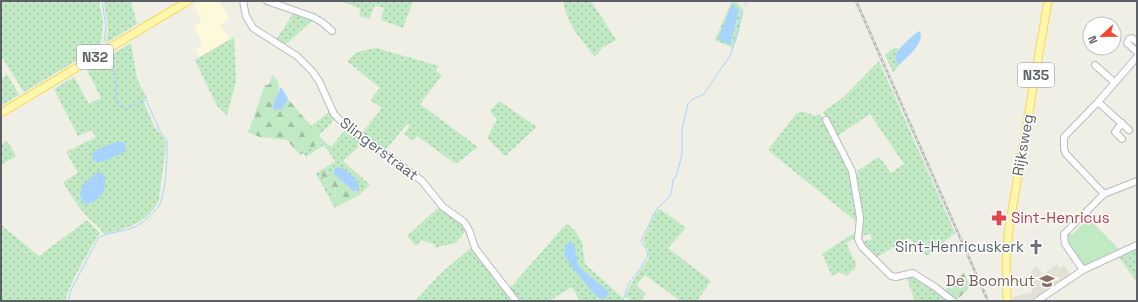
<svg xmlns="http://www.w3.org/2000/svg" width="1138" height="302" font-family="'Space Grotesk',sans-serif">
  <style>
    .commercial { fill: #fff9dc }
    .education { fill: #e3e1d6 }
    .grass { fill: url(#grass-dots) }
    .forest { fill: url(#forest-firs) }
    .park { fill: #c1e9c3 }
    .water { fill: #a7d3ff }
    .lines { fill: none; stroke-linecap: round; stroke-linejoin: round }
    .stream { stroke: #a7d3ff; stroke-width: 1 }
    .minor-casing { stroke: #b8bbc0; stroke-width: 8 }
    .major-casing { stroke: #fad655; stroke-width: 9 }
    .minor { stroke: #fff; stroke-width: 6 }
    .major { stroke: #fff7ac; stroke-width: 7 }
    .rail-casing { stroke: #b6b7b8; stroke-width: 2.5 }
    .rail { stroke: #fff; stroke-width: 1; stroke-dasharray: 3; stroke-linecap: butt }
    .labels { text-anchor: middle; stroke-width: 3; stroke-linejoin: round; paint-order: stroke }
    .shield { fill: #fff; stroke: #8e9095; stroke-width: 1 }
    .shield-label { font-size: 14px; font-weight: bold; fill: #5d6167 }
    .street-label { font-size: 15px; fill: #5d6167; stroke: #fff }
    .health-label { font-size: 15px; fill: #be3a42; stroke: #fff; text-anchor: start }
    .worship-label { font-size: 15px; fill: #5b616d; stroke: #fff; text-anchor: end }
    .education-label { font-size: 15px; fill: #785e54; stroke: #fff; text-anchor: end }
  </style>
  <defs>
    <pattern id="grass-dots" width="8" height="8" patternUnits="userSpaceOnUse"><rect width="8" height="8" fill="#c1e9c3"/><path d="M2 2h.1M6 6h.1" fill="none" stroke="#a0c0a2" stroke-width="1.8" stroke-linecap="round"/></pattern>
    <pattern id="forest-firs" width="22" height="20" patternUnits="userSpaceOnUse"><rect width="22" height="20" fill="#c1e9c3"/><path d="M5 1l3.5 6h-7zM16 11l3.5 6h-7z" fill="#a0c0a2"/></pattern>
  </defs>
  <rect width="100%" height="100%" fill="#f0efe6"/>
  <polygon class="commercial" points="199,1 219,1 230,19 220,25 230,39 200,57 195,49 203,44 194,26 202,21 193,5"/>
  <polygon class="education" points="1057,264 1060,268 1064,265 1071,275 1033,301 1013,301 1013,297 1032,292 1031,271 1037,266 1043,274"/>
  <g class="grass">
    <polygon points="1,1 99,1 103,22 101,46 24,92 1,56"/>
    <polygon points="104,1 131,1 137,24 106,43 108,30"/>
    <polygon points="345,1 413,1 403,28 381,20 384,8 375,5 369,19 359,16 361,9 344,2"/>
    <path d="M 563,1 L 591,1 L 616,40 L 603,47 L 595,57 C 579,36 568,27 563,1 Z"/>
    <polygon points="732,1 735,1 743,9 738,33 733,48 715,40"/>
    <polygon points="294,12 314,19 285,45 276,40"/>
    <polygon points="234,37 236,81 227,115 217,106 195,60"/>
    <path d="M 131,43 L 137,79 L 147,98 L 143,100 L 154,126 L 165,140 L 166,145 L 159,199 C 151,222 126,229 104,234 C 99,226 91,221 84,213 C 76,204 70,193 63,182 L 78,173 L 66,152 L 96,137 L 91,130 L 78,136 L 54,89 L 74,77 L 89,104 L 101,98 L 87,70 Z"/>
    <path d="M 895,47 L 898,49 C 896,55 895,60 899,65 L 893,72 L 885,55 Z"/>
    <polygon points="376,48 439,66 436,71 442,75 420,104 478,147 456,164 417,136 413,141 404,134 410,126 407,124 385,151 362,133 382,108 370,100 380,88 347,61 357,52"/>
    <polygon points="879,61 955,233 927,256 909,238 874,259 861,242 872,239 870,234 859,237 861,220 857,171 877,158 881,159 891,173 904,164 870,114 836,137 823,112 844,97"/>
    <polygon points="7,74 19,95 1,106 1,79"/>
    <polygon points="499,101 537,127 505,156 487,138 497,120 490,111"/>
    <polygon points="330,111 335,119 319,135 311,126"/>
    <polygon points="800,112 804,112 816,116 820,114 850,172 858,223 768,150 796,114"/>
    <polygon points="347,128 366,140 343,161 370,185 358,196 354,192 357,191 358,183 341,168 334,170 334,174 326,170 322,176 338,206 335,208 316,174 335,161 324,145 306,157 303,153 323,140 331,147"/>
    <polygon points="7,141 16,156 1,165 1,145"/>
    <path d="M 439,207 L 459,221 L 466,230 C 463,234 460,240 455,243 C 450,246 442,244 436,248 L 435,245 L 422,240 L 416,246 L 407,236 Z"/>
    <polygon points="660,209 686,228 668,248 711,281 697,301 681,301 645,275 636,285 646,294 640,301 631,301 625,296 634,279 649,258 648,250 643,241 655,213"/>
    <path d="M 87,220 L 100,233 L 97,237 C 86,257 71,280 65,301 L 1,301 L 1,225 L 39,256 Z"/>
    <polygon points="567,223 575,231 582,242 585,264 624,299 623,301 580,301 572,287 549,301 518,301 509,289"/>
    <polygon points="857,231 856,238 846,243 857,266 847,276 839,272 832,276 822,254"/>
    <polygon points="472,247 514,301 415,301 441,273"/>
    <polygon points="1137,248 1137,282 1118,256"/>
    <polygon points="913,275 951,301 915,301 906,276"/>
  </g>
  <g class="forest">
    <path d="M 272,75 C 285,84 276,96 272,107 L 275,110 L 282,109 L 288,99 L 323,140 L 300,155 L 287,140 L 260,137 L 247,132 L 250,128 L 265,84 L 269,85 Z"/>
    <polygon points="326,170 334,174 358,196 338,206 322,176 322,173"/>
    <polygon points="964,273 971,287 955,301 943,292"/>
  </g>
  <polygon class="park" points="1088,218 1119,249 1085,265 1083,264 1066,241 1067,234 1069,233 1072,235"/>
  <g class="water">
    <polygon points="732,4 739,10 730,45 718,39"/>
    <path d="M 920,31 C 925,43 907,57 899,65 C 891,55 900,48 907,41 C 912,37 915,33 920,31 Z"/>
    <polygon points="280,88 282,88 288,99 282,109 275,110 272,107"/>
    <path d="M 116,142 L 123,142 L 126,146 L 126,151 L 102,162 L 96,162 C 81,152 109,145 116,142 Z"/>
    <path d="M 338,167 C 346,169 359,180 359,188 L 354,192 L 334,174 L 334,170 Z"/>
    <path d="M 99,171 L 106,177 C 104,181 106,186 104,190 C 102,197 93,203 86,205 L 82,201 L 80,193 L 83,185 Z"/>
    <polygon points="570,242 574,244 578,264 581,269 608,291 609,294 606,298 599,298 595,295 571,266 564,254 565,246"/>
  </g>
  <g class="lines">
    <g class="stream">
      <polyline points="102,1 106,27 104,42"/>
      <polyline points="745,6 747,1"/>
      <path d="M 68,301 L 71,290 L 99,237 C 110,232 123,232 135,227 C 143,223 153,214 158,207 C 167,193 167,156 167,140 L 161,133 L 146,100 L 127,109 L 118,105 L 116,101 L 116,81 L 111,58"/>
      <polyline points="623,301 629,283 640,269 648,255 646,249 641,241 642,239 656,210 670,196 672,189 673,179 676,177 682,155 682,129 688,104 693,99 704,94 730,56 737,36 743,11"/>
    </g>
    <g class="minor-casing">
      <g id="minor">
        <polyline points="243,1 246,16 253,28 297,56 312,71 319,81 334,114 340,120 422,181 443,207 464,222 469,230 475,248 516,301"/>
        <polyline points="267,1 313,17 323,23 332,31"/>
        <polyline points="1137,42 1132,38 1129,39 1127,43 1137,52"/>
        <polyline points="1095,65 1114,82"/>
        <polyline points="1098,102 1129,130"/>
        <polyline points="826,120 852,171 860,218 858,239 862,247 891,276 896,277 913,273 935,287 953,301"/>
        <polyline points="1122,139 1115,132 1122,123"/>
        <polyline points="1104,194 1066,154 1064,149 1064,137 1098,102 1137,57"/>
        <polyline points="1083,270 1065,244 1064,234 1104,194 1137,181"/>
        <polyline points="1037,301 1083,270 1137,245"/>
      </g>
    </g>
    <g class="major-casing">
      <g id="major">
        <polyline points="1,113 188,1"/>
        <polyline points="1007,301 1006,262 1009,228 1048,1"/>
      </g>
    </g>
    <use href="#minor" class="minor"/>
    <use href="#major" class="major"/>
    <g class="rail-casing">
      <polyline id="rail" points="856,1 988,301"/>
    </g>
    <use href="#rail" class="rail"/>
  </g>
  <defs>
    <g id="pharmacy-bare" transform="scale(1.2)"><path d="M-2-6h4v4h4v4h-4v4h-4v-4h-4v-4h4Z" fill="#e0444e" stroke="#fff" stroke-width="2.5" paint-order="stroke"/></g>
    <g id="church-bare" transform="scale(1.2)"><path d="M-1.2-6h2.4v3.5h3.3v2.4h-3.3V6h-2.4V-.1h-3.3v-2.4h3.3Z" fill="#6b7280" stroke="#fff" stroke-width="2.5" paint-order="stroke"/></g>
    <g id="school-bare" transform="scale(1.2)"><path d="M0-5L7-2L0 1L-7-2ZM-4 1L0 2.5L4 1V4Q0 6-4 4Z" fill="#8d6e63" stroke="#fff" stroke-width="2.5" paint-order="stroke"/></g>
  </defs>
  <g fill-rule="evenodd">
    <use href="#pharmacy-bare" x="999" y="218"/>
    <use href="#church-bare" x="1036" y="247"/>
    <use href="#school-bare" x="1047" y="281"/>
  </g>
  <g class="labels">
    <g class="shield">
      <rect x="77" y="45" width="36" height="24" rx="3"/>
      <rect x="1018" y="63" width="36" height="24" rx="3"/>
    </g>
    <g class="shield-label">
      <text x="95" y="62">N32</text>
      <text x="1036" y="80">N35</text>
    </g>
    <g class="street-label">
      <text transform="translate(1023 145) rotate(-80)" y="5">Rijksweg</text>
      <text transform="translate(379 149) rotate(37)" y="5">Slingerstraat</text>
    </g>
    <g class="health-label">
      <text x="1011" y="223">Sint-Henricus</text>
    </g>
    <g class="worship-label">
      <text x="1024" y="252">Sint-Henricuskerk</text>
    </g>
    <g class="education-label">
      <text x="1035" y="286">De Boomhut</text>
    </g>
  </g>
  <rect width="1138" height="302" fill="none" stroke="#5d6167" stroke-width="4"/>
  <g transform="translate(1102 36) rotate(248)"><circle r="19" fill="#ffffff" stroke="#bec0c2"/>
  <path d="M0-3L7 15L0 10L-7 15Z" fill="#f44528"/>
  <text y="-6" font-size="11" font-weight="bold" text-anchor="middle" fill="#5d6167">N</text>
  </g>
</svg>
